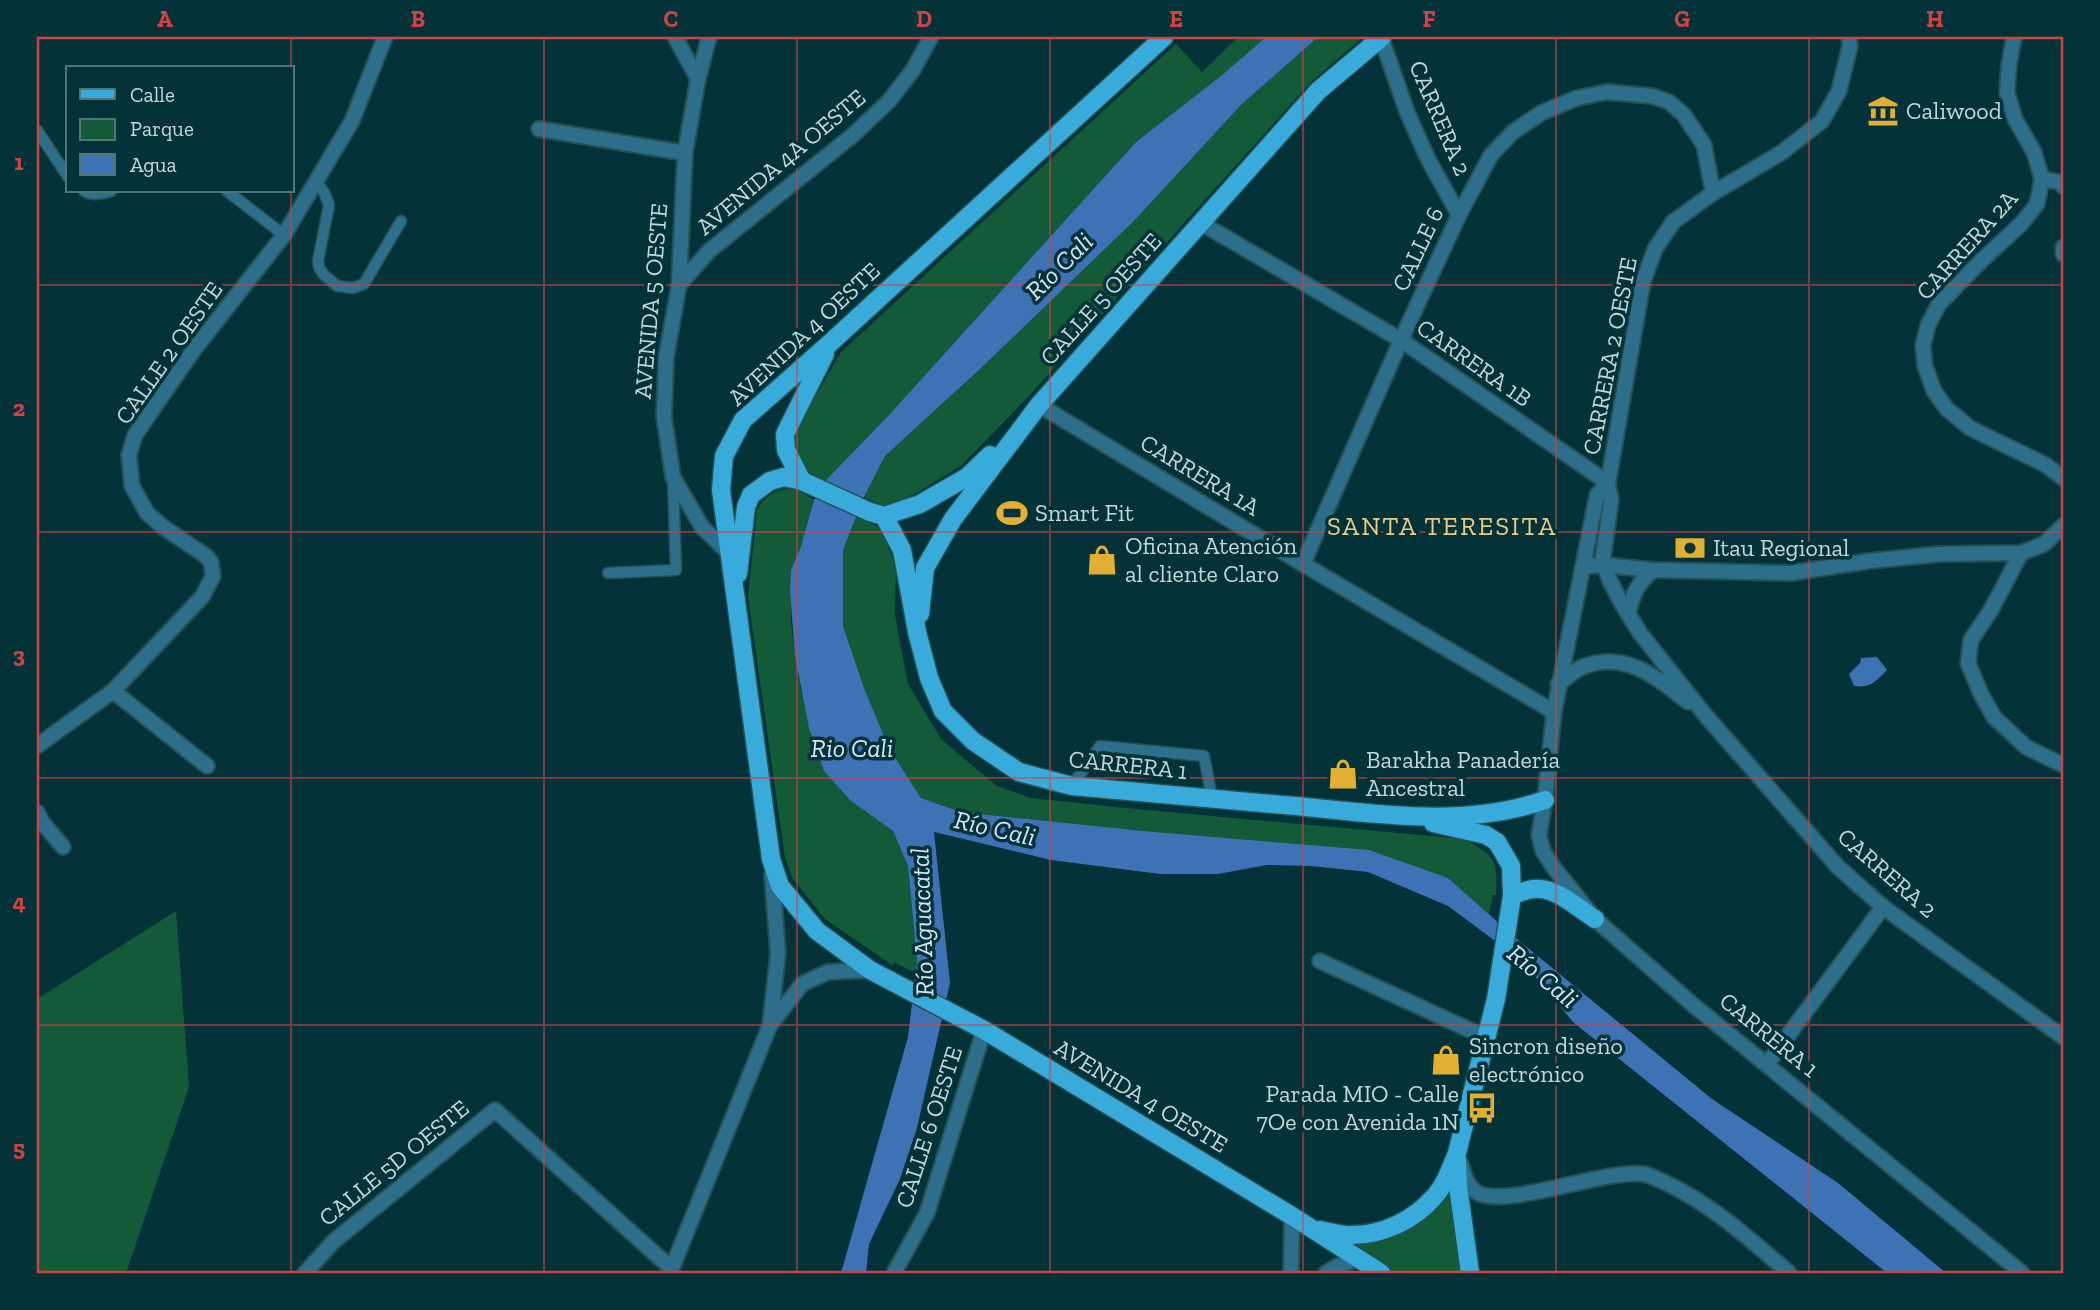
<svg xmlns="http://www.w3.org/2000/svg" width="2100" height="1310" font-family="'Zilla Slab',serif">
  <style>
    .green { fill: #135a38 }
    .water { fill: #3d73b4 }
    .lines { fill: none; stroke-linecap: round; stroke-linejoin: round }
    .service-casing { stroke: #255156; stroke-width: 13 }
    .minor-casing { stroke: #255156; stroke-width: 18 }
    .tertiary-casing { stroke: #255156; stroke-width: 18 }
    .primary-casing { stroke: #255156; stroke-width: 21 }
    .service { stroke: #2d6e8b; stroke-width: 10 }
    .minor { stroke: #2d6e8b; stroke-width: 14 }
    .tertiary { stroke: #2d6e8b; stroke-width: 14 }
    .primary { stroke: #39abdb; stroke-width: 18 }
    .grid { fill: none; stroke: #d34243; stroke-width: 2; stroke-opacity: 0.55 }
    .labels { text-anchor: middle; stroke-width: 7; stroke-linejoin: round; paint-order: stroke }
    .poi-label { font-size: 24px; fill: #c1d7da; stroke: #033339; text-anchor: start }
    .street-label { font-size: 24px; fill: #c1d7da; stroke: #033339 }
    .water-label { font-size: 26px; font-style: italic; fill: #d5e3f5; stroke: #033339 }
    .neighbourhood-label { font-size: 26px; letter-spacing: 2px; fill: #edca81; stroke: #033339 }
    .neatline { fill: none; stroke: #d34243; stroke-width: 2.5 }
    .grid-label { font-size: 23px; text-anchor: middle; font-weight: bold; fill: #d34243 }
  </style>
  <rect width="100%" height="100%" fill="#033339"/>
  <g class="green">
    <polygon points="1238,37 1266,37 1222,75 1136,142 888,416 826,480 813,478 808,475 793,446 793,435 841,352 1176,44 1202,72"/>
    <polygon points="1318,37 1363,37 1310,83 1027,398 962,465 918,492 885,507 864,497 885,456 979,370 1134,221 1241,105"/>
    <path d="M 787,489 L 800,490 L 814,500 L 801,546 L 791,570 L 791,624 L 801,691 L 851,801 L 893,831 L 908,866 L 917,961 L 915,973 L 894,962 L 892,965 L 825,919 L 793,879 L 785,858 L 748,597 L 757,510 C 765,497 772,492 787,489 Z"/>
    <path d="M 856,518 L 867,520 L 881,529 L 896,567 L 895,615 L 908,684 L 941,739 L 997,786 L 1031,798 L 1126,808 L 1464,839 C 1495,856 1498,859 1496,895 L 1493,895 L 1489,914 L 1448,878 L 1154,832 L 961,812 L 921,798 L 889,748 L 864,688 L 843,626 L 843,550 Z"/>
    <polygon points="176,911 189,1087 126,1273 37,1273 37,999"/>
    <polygon points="1447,1177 1470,1273 1381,1273 1320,1230 1383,1231"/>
  </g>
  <g class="water">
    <polygon points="1266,37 1318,37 1241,105 1134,221 979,370 885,456 864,497 843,550 843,626 864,688 889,748 921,798 961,812 1154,832 1369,850 1448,878 1517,939 1712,1099 1838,1183 1946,1273 1887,1273 1573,1022 1522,961 1448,906 1368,872 1311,866 1267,865 1218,874 1160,874 1051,860 934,832 950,983 917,1128 900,1179 869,1244 866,1273 841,1273 908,1037 917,961 908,866 893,831 851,801 824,771 809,728 795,656 790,591 791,570 801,546 814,500 826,480 888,416 1136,142 1222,75"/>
    <path d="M 1877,657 L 1887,670 C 1875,682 1871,688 1854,686 L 1849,674 L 1860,663 L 1861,658 Z"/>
  </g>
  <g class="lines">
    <g class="service-casing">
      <g id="service">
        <polyline points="37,130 68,177"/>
        <polyline points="316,182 324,192 329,205 318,261 319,267 323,274 337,286 353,288 364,284 401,221"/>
        <path d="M 84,191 C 92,196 102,194 111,191"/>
        <polyline points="227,191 284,235"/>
        <polyline points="608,573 676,570 673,481"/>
        <polyline points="1072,786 1100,746 1204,756 1212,799"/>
      </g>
    </g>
    <g class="minor-casing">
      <g id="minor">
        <polyline points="675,37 698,79"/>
        <polyline points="709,37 698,79 685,153 679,285 666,358 664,417 673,477 702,527 728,552"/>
        <polyline points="1381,37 1407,112 1428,159 1459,215"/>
        <polyline points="2014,37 2009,65 2007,92 2015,119 2034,152 2042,179 2037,204 2021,224 1981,261 1939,304 1928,325 1923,345 1925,366 1934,391 1947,409 1970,428 2046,465 2063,478"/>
        <polyline points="539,129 685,153"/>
        <polyline points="2042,179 2059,182 2063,186"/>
        <polyline points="1201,223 1401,340 1608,483"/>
        <polyline points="2063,247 2063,254"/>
        <polyline points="679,285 709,251 853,135 889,101 913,70 931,37"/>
        <polyline points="1039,405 1303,564 1554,712"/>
        <polyline points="2021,553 1991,610 1971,640 1968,663 1981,694 1994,717 2026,747 2063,765"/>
        <polyline points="1303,564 1401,340 1459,215 1491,155 1513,132 1541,113 1577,98 1607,92 1652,96 1669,102 1684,115 1704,145 1713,193"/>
        <polyline points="1582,569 1589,566 1604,565 1654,570 1791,573 1869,561 1940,554 2021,553 2044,544 2063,526"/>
        <path d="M 1628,614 C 1633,594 1637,583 1654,570"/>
        <polyline points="113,691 207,766"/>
        <polyline points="37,746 113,691 202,597 213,576 211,562 206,556 163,527 147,513 132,486 129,455 135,435 193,351 284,235 352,121 385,37"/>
        <polyline points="37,812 42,822 63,847"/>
        <polyline points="1320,961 1485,1037"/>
        <polyline points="1767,1064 1883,907"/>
        <path d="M 1461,1164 C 1464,1174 1467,1186 1476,1192 C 1503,1210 1603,1169 1644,1174 C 1651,1175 1658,1180 1664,1182 C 1710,1203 1751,1240 1789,1273"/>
        <polyline points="305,1273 334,1241 495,1110 672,1269"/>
        <polyline points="894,1273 927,1213 984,1030"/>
      </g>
    </g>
    <g class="tertiary-casing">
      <g id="tertiary">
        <polyline points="1849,37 1850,46 1839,91 1822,121 1781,153 1713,193 1673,222 1655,249 1643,282 1608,483 1611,500 1603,558 1604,565 1610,581 1622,604 1640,633 1706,716 1838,867 1883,907 2063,1037"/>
        <polyline points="1608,483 1597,495 1554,712 1545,800 1539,835 1543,851 1554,868 1595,919 1692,1004 2022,1273"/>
        <path d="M 1558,684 C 1565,679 1573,672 1580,668 C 1624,649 1656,677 1688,702"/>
        <polyline points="771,1024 802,984 828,972 870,970"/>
        <polyline points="670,1273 770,1025 778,954 772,875"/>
        <polyline points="1291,1273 1292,1216"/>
        <polyline points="1326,1273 1336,1267 1357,1259"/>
      </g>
    </g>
    <g class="primary-casing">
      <g id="primary">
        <polyline points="1164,37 829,344 743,420 724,456 721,490 771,859 780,886 817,931 870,970 984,1030 1292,1216 1381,1273"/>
        <polyline points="802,481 786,450 785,434 825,354"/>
        <path d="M 884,516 L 902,550 L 917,632 L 929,678 L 943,711 L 973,741 L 1019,772 L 1072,786 C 1146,793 1221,800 1296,806 C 1378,814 1465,828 1545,800"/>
        <polyline points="738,574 746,507 751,495 770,481 784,477 802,481 870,512 884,516 920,504 967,477 990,455"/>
        <polyline points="920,614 925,568 953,519 1039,405 1318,91 1382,37"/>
        <path d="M 1512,896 C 1520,892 1530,888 1540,889 C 1559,890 1579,909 1595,919"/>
        <polyline points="1457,1159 1458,1186 1470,1273"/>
        <path d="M 1320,1230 C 1330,1232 1342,1236 1352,1235 C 1383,1235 1414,1220 1434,1197 C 1445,1185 1451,1168 1457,1153 L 1496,999 L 1512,896 L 1511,866 L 1497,842 L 1486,835 L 1433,823"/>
      </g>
    </g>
    <use href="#service" class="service"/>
    <use href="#minor" class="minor"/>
    <use href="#tertiary" class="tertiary"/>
    <use href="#primary" class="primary"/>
  </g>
  <path class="grid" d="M 291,37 L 291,68M 544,37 L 544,1273M 797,37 L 797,1273M 1050,37 L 1050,1273M 1303,37 L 1303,1273M 1556,37 L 1556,1273M 1809,37 L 1809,1273M 291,191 L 291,1273M 37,285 L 2063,285M 37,532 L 2063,532M 37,778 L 2063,778M 37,1025 L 2063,1025"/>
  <defs>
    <g id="museum-bare" transform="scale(2.415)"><path d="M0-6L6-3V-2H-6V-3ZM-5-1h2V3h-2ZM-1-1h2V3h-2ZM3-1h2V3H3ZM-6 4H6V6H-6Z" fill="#e2af34" stroke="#033339" stroke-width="2.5" paint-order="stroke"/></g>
    <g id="stadium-bare" transform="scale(2.415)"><path d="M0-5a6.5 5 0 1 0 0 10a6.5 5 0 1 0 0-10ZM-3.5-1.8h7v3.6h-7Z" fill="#e2af34" stroke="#033339" stroke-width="2.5" paint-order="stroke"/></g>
    <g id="bank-bare" transform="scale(2.415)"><path d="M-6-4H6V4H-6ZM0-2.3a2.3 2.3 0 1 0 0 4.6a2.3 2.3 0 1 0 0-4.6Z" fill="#e2af34" stroke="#033339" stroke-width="2.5" paint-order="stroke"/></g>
    <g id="shop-bare" transform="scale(2.415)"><path d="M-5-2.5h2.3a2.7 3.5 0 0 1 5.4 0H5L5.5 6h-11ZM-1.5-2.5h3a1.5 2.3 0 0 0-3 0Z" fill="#e2af34" stroke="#033339" stroke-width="2.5" paint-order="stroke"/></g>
    <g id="bus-bare" transform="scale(2.415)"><path d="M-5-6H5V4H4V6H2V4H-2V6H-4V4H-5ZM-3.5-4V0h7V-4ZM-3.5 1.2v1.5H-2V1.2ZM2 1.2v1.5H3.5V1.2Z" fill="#e2af34" stroke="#033339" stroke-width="2.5" paint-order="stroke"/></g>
  </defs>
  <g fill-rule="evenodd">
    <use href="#museum-bare" x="1883" y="111"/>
    <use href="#stadium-bare" x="1012" y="513"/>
    <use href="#bank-bare" x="1690" y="548"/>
    <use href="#shop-bare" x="1102" y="560"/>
    <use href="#shop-bare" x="1343" y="774"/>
    <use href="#shop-bare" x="1446" y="1060"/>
    <use href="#bus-bare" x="1482" y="1108"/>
  </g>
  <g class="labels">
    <g class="poi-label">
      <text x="1906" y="119">Caliwood</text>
      <text x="1035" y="521">Smart Fit</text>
      <text x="1125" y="554">Oficina Atención<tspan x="1125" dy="28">al cliente Claro</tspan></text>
      <text x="1713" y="556">Itau Regional</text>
      <text x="1366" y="768">Barakha Panadería<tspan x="1366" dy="28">Ancestral</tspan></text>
      <text x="1469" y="1054">Sincron diseño<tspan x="1469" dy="28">electrónico</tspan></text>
      <text x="1459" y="1102" text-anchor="end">Parada MIO - Calle<tspan x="1459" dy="28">7Oe con Avenida 1N</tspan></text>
    </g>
    <g class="street-label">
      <text transform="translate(1440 118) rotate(67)" y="8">CARRERA 2</text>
      <text transform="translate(781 162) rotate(-40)" y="8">AVENIDA 4A OESTE</text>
      <text transform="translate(1967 245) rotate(-48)" y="8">CARRERA 2A</text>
      <text transform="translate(1418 249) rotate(-65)" y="8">CALLE 6</text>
      <text transform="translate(1101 299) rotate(-48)" y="8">CALLE 5 OESTE</text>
      <text transform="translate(651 301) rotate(-85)" y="8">AVENIDA 5 OESTE</text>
      <text transform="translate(804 334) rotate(-43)" y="8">AVENIDA 4 OESTE</text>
      <text transform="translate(169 353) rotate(-55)" y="8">CALLE 2 OESTE</text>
      <text transform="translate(1610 356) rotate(-79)" y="8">CARRERA 2 OESTE</text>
      <text transform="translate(1474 363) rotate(35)" y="8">CARRERA 1B</text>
      <text transform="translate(1200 475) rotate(31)" y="8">CARRERA 1A</text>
      <text transform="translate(1128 765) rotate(6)" y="8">CARRERA 1</text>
      <text transform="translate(1887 873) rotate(41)" y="8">CARRERA 2</text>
      <text transform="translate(1769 1035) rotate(39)" y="8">CARRERA 1</text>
      <text transform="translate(1141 1096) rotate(31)" y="8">AVENIDA 4 OESTE</text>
      <text transform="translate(929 1127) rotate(-72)" y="8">CALLE 6 OESTE</text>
      <text transform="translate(394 1163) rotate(-39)" y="8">CALLE 5D OESTE</text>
    </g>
    <g class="water-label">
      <text transform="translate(1059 266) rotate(-45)" y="9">Río Cali</text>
      <text x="852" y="757">Rio Cali</text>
      <text transform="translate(995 828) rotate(13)" y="9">Río Cali</text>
      <text transform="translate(922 922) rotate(-92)" y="9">Río Aguacatal</text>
      <text transform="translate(1543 976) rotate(40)" y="9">Río Cali</text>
    </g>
    <g class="neighbourhood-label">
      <text x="1442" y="535">SANTA TERESITA</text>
    </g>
  </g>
  <rect width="2100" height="1310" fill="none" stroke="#033339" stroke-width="77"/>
  <rect x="66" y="66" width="228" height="126" fill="#033339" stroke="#4f7579" stroke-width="2"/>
  <rect x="80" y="89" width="35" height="10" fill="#39abdb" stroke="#4f7579" stroke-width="2"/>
  <text x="130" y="102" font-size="21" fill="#c1d7da">Calle</text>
  <rect x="80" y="119" width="35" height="21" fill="#135a38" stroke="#4f7579" stroke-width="2"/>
  <text x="130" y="136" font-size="21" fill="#c1d7da">Parque</text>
  <rect x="80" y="154" width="35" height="21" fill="#3d73b4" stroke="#4f7579" stroke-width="2"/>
  <text x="130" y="172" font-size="21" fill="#c1d7da">Agua</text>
  <rect x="38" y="38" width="2024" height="1234" class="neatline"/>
  <g class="grid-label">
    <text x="165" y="27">A</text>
    <text x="418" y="27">B</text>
    <text x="671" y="27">C</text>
    <text x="924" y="27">D</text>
    <text x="1176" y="27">E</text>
    <text x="1429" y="27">F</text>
    <text x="1682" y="27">G</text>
    <text x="1935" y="27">H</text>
    <text x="19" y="170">1</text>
    <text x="19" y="416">2</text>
    <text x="19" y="663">3</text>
    <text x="19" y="910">4</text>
    <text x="19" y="1156">5</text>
  </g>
</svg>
